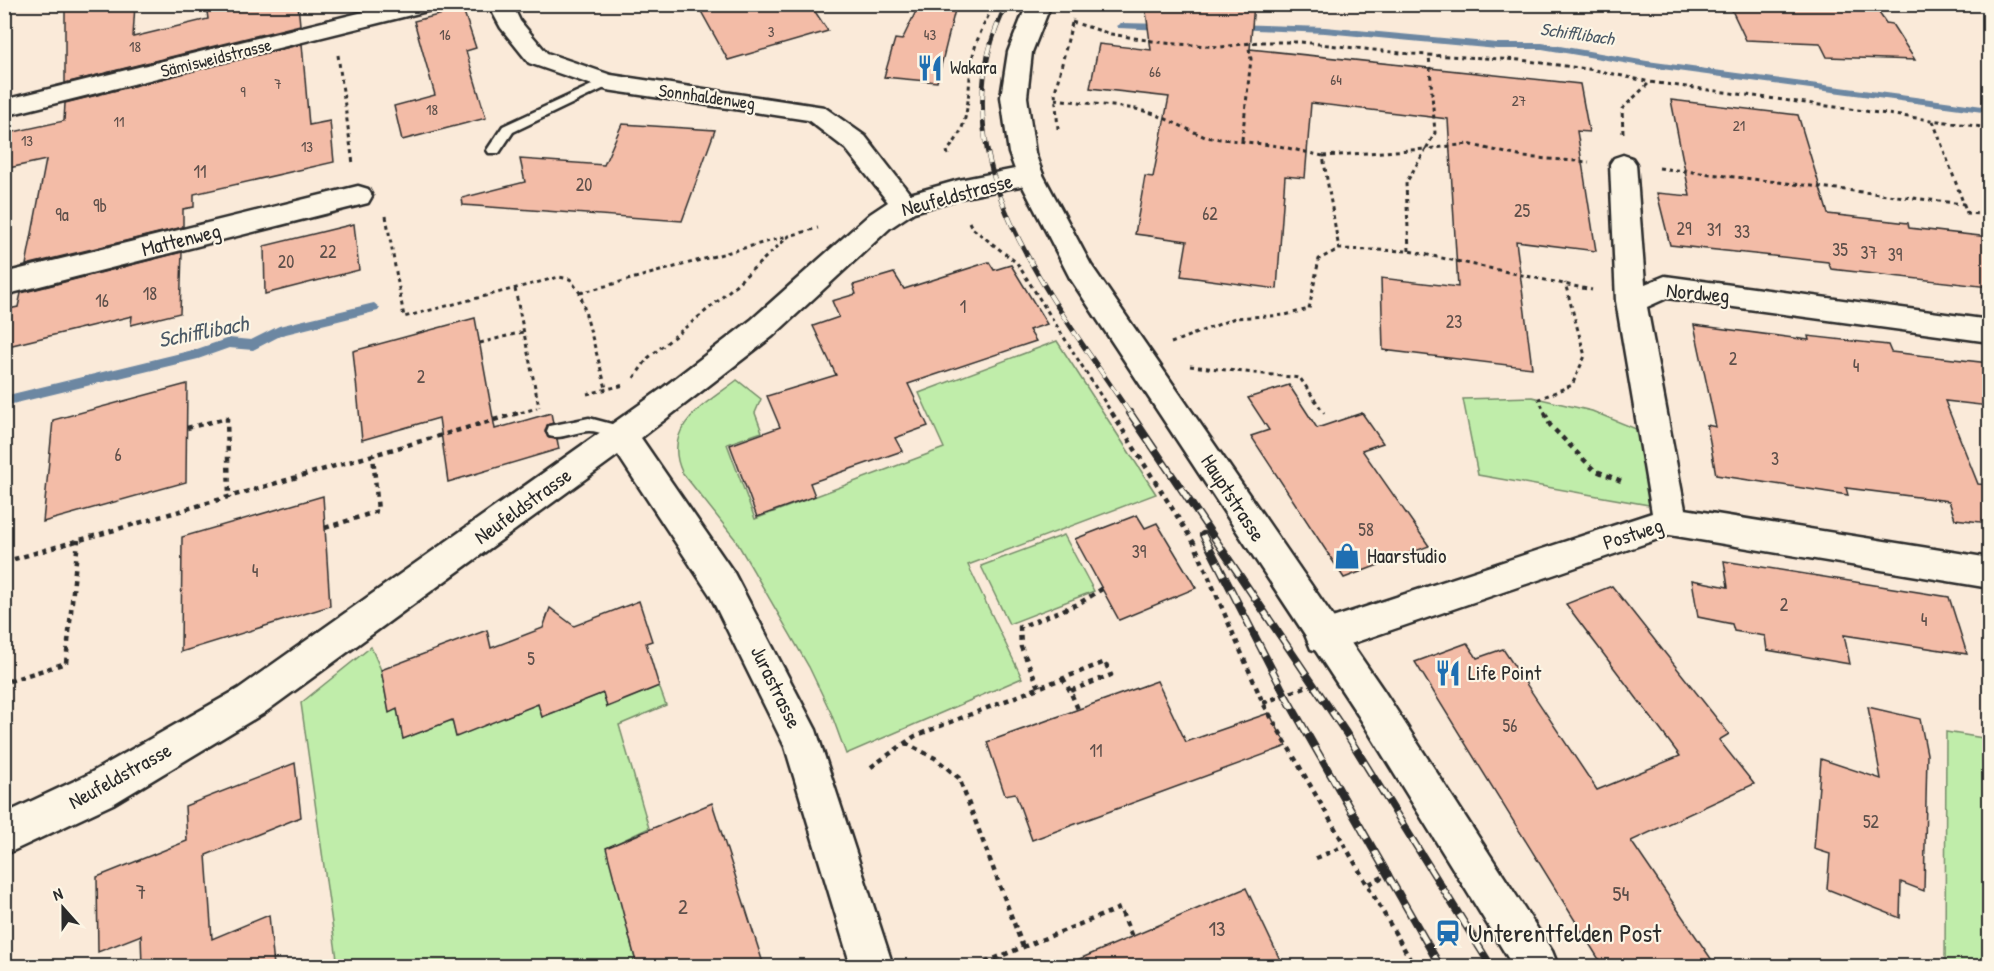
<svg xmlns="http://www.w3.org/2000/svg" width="1994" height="971" font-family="'Patrick Hand',sans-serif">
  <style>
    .green { fill: #c0edaa; stroke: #768c6a; stroke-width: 1.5 }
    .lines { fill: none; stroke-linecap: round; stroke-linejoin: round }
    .stream { fill: #6c87a2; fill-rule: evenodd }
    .building { fill: #f3bca7; stroke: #2b2b2b; stroke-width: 1.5 }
    .lane-casing { stroke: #2b2b2b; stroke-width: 5 }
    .street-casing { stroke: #2b2b2b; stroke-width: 5 }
    .secondary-casing { stroke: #2b2b2b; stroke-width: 5 }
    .path-far1 { stroke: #2b2b2b; stroke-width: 3; stroke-dasharray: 4 4; stroke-linecap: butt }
    .path { stroke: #2b2b2b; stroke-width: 4.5; stroke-dasharray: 5 5; stroke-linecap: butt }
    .lane { fill: #fcf5e5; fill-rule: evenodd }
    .street { fill: #fcf5e5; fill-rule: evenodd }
    .secondary { fill: #fcf5e5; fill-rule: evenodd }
    .rail-far1-casing { stroke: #2b2b2b; stroke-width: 5 }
    .rail-casing { stroke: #2b2b2b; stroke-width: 8 }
    .rail-far1 { stroke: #fcf5e5; stroke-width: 4; stroke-dasharray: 11; stroke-linecap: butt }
    .rail { stroke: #fcf5e5; stroke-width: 5; stroke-dasharray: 15; stroke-linecap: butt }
    .labels { text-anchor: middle; stroke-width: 4.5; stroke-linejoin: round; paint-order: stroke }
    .far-number-label { font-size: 15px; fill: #5d4f4a }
    .far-water-label { font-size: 18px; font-style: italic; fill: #4b5966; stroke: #fcf5e5 }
    .far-street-label { font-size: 18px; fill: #2b2b2b; stroke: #fcf5e5 }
    .far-poi-label { font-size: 18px; fill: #2b2b2b; stroke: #fcf5e5; text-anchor: start }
    .number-label { font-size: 18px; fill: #5d4f4a }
    .street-label { font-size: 21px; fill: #2b2b2b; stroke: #fcf5e5 }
    .poi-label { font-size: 21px; fill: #2b2b2b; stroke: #fcf5e5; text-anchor: start }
    .near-number-label { font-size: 21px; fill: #5d4f4a }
    .water-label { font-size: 22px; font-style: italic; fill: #4b5966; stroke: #fcf5e5 }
    .near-poi-label { font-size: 26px; fill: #2b2b2b; stroke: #fcf5e5; text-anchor: start }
  </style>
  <rect width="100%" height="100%" fill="#faead9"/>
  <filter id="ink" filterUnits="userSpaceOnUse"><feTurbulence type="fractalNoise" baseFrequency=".0167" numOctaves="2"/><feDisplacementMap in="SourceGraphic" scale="12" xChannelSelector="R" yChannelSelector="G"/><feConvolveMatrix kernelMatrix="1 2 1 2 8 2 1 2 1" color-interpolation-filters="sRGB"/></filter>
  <g filter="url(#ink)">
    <g class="green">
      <path d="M 1057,341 L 1156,494 L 968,565 L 1022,678 L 846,754 L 831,713 L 809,667 L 735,539 L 682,472 C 661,426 706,404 737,380 L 761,399 L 755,413 L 762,432 L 727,444 L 755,519 L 944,448 L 919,393 Z"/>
      <polygon points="1532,397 1592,411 1641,431 1649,505 1478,475 1463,399"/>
      <polygon points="1064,535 1094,591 1009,624 981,566"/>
      <polygon points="371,647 381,670 389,712 397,709 403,739 452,720 456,736 538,704 542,717 603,693 608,707 659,686 666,705 619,725 649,828 607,848 637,966 338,966 301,703"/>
      <polygon points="1946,732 1989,739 1989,966 1945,966"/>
    </g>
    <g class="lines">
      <g class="stream">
        <polygon points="1121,23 1165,24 1170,27 1165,30 1118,28 1116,26"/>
        <polygon points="1235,24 1325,27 1497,43 1542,43 1647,61 1990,107 1990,113 1647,67 1542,49 1497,49 1325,33 1232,29 1232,25"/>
        <polygon points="374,303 380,308 378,311 282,335 253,350 229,348 198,359 4,406 4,396 197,349 229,338 251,340 279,326"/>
      </g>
    </g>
    <g class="building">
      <polygon points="65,4 135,4 133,37 208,19 206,4 298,4 300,25 65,83"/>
      <polygon points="697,4 810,4 828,31 728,60"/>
      <polygon points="1145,4 1254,4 1250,49 1580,84 1589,132 1577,131 1596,251 1516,241 1532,368 1383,350 1381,278 1458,287 1448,119 1311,103 1305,178 1285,176 1277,289 1181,276 1187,241 1135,234 1145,176 1153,177 1169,97 1090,88 1099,44 1151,50"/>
      <polygon points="1729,4 1873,4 1886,23 1892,24 1915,60 1827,57 1820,43 1746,40"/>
      <polygon points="919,5 955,10 937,82 884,77 895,39 902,40"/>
      <polygon points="463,9 476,48 466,51 486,118 402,140 394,106 435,95 414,21"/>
      <polygon points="302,44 309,125 330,121 334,162 194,194 194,207 183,209 183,227 26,265 46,160 4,169 4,134 64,121 65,103"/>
      <polygon points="1671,100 1798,115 1828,214 1908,223 1909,228 1989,237 1989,287 1831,269 1828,262 1670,245 1657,193 1690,196"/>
      <polygon points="622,124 715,130 682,221 463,205 462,198 525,182 520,159 604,165"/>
      <polygon points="354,224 359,270 265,294 264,246"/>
      <polygon points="182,252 180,313 131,325 132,316 4,347 4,310 18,307 21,293"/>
      <polygon points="989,262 994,270 1011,265 1047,324 1029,330 1036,341 908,384 928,426 895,438 902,451 810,483 815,496 757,517 730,445 780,427 767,396 836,375 813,326 839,317 832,301 856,294 853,285 894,273 904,289"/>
      <polygon points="475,318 495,429 551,413 553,423 547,425 545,432 549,438 557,439 559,449 448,482 439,418 362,440 353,351"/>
      <polygon points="1694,325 1809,340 1808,336 1888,345 1891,352 1989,363 1989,406 1945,401 1978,484 1989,485 1989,523 1955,519 1949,501 1846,488 1848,495 1716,475 1707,425 1716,427"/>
      <polygon points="187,384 186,482 43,522 53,420"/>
      <polygon points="1289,385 1317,428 1362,413 1383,443 1362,450 1429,546 1344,578 1251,436 1269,430 1248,398"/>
      <polygon points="323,496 330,606 181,652 182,537"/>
      <polygon points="1137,515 1145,528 1157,523 1196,588 1119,620 1075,539"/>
      <polygon points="1724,561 1949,597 1967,654 1844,635 1850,664 1767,650 1765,636 1734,631 1732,624 1698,617 1692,580 1728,587"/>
      <polygon points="1612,586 1729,734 1719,740 1754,784 1631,841 1716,966 1603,966 1415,662 1467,643 1477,658 1503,649 1597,790 1680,756 1566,604"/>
      <polygon points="639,601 652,641 646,643 659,686 607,707 603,693 542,717 538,704 456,737 452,720 403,739 397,709 389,713 381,670 487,630 491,648 543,628 550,608 574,626"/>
      <polygon points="1157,681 1186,742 1269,713 1287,746 1032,840 1015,793 1005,795 987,742"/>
      <polygon points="1868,707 1920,719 1927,754 1924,891 1901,882 1900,918 1827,889 1830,854 1814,849 1821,759 1881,779"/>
      <polygon points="295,763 301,817 206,855 212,939 269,915 274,966 142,966 141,935 98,952 97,877 187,841 185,806"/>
      <polygon points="712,803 764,966 637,966 606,848"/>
      <polygon points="1246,888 1283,966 1063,966"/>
    </g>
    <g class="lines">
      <g class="lane-casing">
        <g id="lane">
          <polygon points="607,78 613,82 611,85 513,132 499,153 489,153 487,150 503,126"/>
          <path d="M 589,418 L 619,426 L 630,435 L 628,440 L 622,442 C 610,438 602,431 589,431 C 576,431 561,440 549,436 L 547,431 L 549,426 Z"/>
        </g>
      </g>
      <g class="street-casing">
        <g id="street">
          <polygon points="396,4 438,4 435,9 4,116 4,100"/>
          <polygon points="488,4 512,4 520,21 547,53 611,75 824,107 865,136 910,194 959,180 1030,166 1040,168 1043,175 1040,182 960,198 914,212 890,228 773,336 641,438 734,573 816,730 893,966 851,966 785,747 710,595 618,455 264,713 113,804 4,855 4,814 85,776 238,689 660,390 751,320 870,214 888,202 846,149 808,120 607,90 529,63 501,28"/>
          <polygon points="1623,155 1632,158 1636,164 1645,284 1665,276 1990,320 1990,342 1667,298 1647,307 1685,509 1990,558 1990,588 1670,535 1324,653 1311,649 1306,637 1311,625 1652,513 1616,301 1610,164 1614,158"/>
          <polygon points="358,186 368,189 372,196 368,203 4,295 4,273"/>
        </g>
      </g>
      <g class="secondary-casing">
        <polygon id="secondary" points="1027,4 1051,4 1032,52 1027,97 1035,153 1043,175 1091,265 1384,691 1552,951 1558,966 1513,966 1358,715 1070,278 1017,175 1009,153 1001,97 1008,52"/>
      </g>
      <g class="path-far1">
        <polyline points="1072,22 1111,34 1164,43 1221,47 1259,42 1301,42 1410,54 1520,60 1595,70 1650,82"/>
        <polyline points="338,55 353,164"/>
        <polyline points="1055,99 1136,109 1155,114 1205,137 1279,146 1323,156 1339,249"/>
        <polyline points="1933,121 1967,213 1990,215"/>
        <polyline points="1058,129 1055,92 1073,19"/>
        <polyline points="1623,133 1622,109 1650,82 1990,128"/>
        <polyline points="1242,140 1251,59 1248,43"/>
        <path d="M 948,155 L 947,151 C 975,122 965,87 974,51 C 978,35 987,19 994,4"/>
        <polyline points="1323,156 1426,149 1435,133 1429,55"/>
        <polyline points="1659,168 1964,204"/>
        <polyline points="386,216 404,317 559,277 570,279 580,293 606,388"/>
        <polyline points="969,222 972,228 1017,263 1113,415"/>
        <polyline points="1409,251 1406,183 1426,149 1468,144 1523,157 1589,162"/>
        <polyline points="515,289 539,407"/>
        <polyline points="580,293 788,236"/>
        <polyline points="480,343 523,332"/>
        <polyline points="1171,343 1235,318 1285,315 1309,309 1319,259 1339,249 1409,251 1592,290"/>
        <polyline points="1190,366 1300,378 1324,413"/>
        <polyline points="634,378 648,358 718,301 789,236 818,228"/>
        <polyline points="587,394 624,385"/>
        <polyline points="513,415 537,408"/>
        <polyline points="1546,415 1539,399 1572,385 1585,356 1565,283"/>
      </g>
      <g class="path">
        <polyline points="1112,413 1194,543 1263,703 1414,966"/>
        <polyline points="1545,413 1550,425 1594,470 1624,482"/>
        <polyline points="187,428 227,418 229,498"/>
        <polyline points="325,528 378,511 373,455"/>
        <polyline points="4,562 518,413"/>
        <polyline points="1063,678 1070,691"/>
        <polyline points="9,681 66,663 78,540"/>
        <polyline points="1039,687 1021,647 1020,627 1078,604 1102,589"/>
        <polyline points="1263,703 1310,685"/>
        <polyline points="905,743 935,758 959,778 1023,947"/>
        <polyline points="871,767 915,736 1105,662 1111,675 1070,691 1078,709"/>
        <polyline points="1316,858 1347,845"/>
        <polyline points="1369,884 1395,871"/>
        <polyline points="976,966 1120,908 1132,937"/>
      </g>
      <use href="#lane" class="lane"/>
      <use href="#street" class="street"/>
      <use href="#secondary" class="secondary"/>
      <g class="rail-far1-casing">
        <path id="rail-far1" d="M 1007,4 C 930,153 1051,296 1131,415"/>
      </g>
      <g class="rail-casing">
        <g id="rail">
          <polyline points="1130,413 1346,733 1491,966"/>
          <polyline points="1203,535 1285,695 1440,966"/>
        </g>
      </g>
      <use href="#rail-far1" class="rail-far1"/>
      <use href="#rail" class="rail"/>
    </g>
  </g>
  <defs>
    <g id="restaurant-bare" transform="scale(2.07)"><path d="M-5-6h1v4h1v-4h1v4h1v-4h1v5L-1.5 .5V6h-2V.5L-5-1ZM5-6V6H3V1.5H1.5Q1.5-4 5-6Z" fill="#1f6fb2" stroke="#fcf5e5" stroke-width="2.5" paint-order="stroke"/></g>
    <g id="shop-bare" transform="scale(2.07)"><path d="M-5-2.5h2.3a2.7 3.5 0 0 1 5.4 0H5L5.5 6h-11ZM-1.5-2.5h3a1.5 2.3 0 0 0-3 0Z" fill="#1f6fb2" stroke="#fcf5e5" stroke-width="2.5" paint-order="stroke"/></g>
    <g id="station-bare" transform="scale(2.07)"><path d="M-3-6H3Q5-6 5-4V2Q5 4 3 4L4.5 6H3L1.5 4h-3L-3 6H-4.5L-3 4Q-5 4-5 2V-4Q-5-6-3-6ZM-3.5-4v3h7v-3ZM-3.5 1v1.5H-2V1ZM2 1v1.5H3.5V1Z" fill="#1f6fb2" stroke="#fcf5e5" stroke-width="2.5" paint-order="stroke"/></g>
  </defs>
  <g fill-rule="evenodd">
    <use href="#restaurant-bare" x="930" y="68"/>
    <use href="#shop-bare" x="1347" y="556"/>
    <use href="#restaurant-bare" x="1448" y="673"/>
    <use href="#station-bare" x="1448" y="933"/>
  </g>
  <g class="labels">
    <g class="far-number-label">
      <text x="771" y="37">3</text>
      <text x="445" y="40">16</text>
      <text x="930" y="40">43</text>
      <text x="135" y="52">18</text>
      <text x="1155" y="77">66</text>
      <text x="1336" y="85">64</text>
      <text x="278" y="89">7</text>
      <text x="243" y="97">9</text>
      <text x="1519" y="106">27</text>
      <text x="432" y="115">18</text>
      <text x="119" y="127">11</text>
      <text x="1739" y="131">21</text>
      <text x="27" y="146">13</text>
      <text x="307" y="152">13</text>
    </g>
    <g class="far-water-label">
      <text transform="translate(1577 34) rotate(8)" y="6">Schifflibach</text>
    </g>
    <g class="far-street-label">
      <text transform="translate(216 58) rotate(-14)" y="6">Sämisweidstrasse</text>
      <text transform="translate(707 97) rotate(8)" y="6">Sonnhaldenweg</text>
    </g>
    <g class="far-poi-label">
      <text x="950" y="74">Wakara</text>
    </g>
    <g class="number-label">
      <text x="200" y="178">11</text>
      <text x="584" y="191">20</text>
      <text x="100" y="212">9b</text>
      <text x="1522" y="217">25</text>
      <text x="1210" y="220">62</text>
      <text x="62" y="221">9a</text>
      <text x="1684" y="235">29</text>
      <text x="1714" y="236">31</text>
      <text x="1742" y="238">33</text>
      <text x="1840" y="256">35</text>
      <text x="328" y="258">22</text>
      <text x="1869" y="259">37</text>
      <text x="1895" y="261">39</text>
      <text x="286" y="268">20</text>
      <text x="150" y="300">18</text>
      <text x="102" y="307">16</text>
      <text x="963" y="313">1</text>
      <text x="1454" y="328">23</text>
      <text x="1733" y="365">2</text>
      <text x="1856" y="372">4</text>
      <text x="421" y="383">2</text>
      <text x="118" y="461">6</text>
      <text x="1775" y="465">3</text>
      <text x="1366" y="536">58</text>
      <text x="1139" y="558">39</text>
      <text x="255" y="577">4</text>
      <text x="1784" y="611">2</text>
      <text x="1924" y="626">4</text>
      <text x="531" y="665">5</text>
      <text x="1510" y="732">56</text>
      <text x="1096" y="757">11</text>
      <text x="1871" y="828">52</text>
    </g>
    <g class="street-label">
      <text transform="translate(957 195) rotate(-15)" y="7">Neufeldstrasse</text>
      <text transform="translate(181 240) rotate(-14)" y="7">Mattenweg</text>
      <text transform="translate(1698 293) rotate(5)" y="7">Nordweg</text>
      <text transform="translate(1233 498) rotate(57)" y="7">Hauptstrasse</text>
      <text transform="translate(523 506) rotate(-36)" y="7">Neufeldstrasse</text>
      <text transform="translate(1633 534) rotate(-18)" y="7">Postweg</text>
      <text transform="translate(776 687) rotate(64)" y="7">Jurastrasse</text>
      <text transform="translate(120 776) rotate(-29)" y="7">Neufeldstrasse</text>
    </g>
    <g class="poi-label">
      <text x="1367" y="563">Haarstudio</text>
      <text x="1468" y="680">Life Point</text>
    </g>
    <g class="near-number-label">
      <text x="141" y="899">7</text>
      <text x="1621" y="901">54</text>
      <text x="683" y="914">2</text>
      <text x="1217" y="936">13</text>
    </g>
    <g class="water-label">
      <text transform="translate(203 331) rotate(-11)" y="8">Schifflibach</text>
    </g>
    <g class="near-poi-label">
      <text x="1468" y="942">Unterentfelden Post</text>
    </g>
  </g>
  <rect width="1994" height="971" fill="none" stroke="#fcf5e5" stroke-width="24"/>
  <rect x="12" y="12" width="1970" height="947" fill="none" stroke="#2b2b2b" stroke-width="2" filter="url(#ink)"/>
  <g transform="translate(63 908) rotate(339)" stroke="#fcf5e5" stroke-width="4.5" paint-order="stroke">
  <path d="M0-4.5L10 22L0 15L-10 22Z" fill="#2b2b2b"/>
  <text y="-9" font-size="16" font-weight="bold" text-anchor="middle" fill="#2b2b2b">N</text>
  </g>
</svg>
